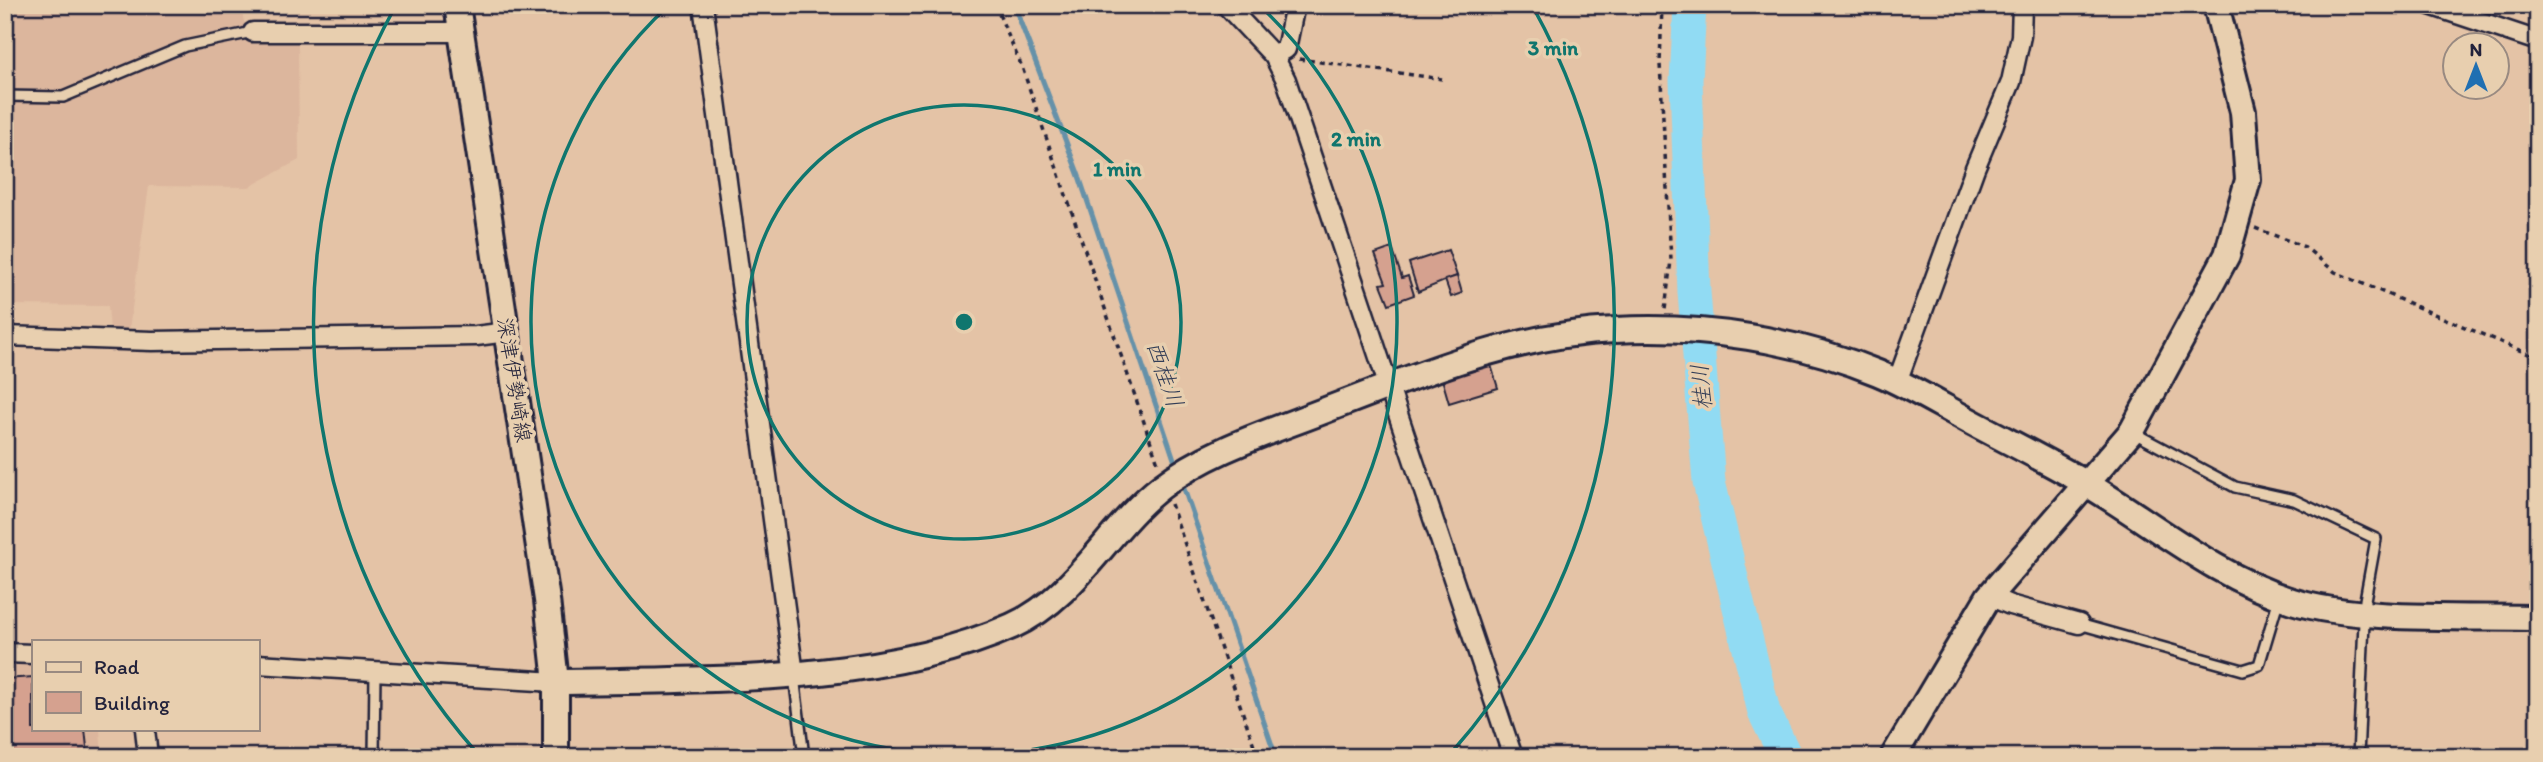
<svg xmlns="http://www.w3.org/2000/svg" width="2543" height="762" font-family="Itim,'Klee One',sans-serif">
  <style>
    .built { fill: #dcb69d }
    .lines { fill: none; stroke-linecap: round; stroke-linejoin: round }
    .stream { stroke: #6591a9; stroke-width: 5 }
    .river { stroke: #91dbf3; stroke-width: 33 }
    .building { fill: #d5a18f; stroke: #22223b; stroke-width: 2 }
    .lane-casing { stroke: #22223b; stroke-width: 14 }
    .street-casing { stroke: #22223b; stroke-width: 23 }
    .secondary-casing { stroke: #22223b; stroke-width: 30 }
    .path { stroke: #22223b; stroke-width: 3.5; stroke-dasharray: 5 5; stroke-linecap: butt }
    .lane { stroke: #e8cfaf; stroke-width: 9 }
    .street { stroke: #e8cfaf; stroke-width: 18 }
    .secondary { stroke: #e8cfaf; stroke-width: 24 }
    .ring { fill: none; stroke: #0f766e; stroke-width: 3.5 }
    .labels { text-anchor: middle; stroke-width: 7; stroke-linejoin: round; paint-order: stroke }
    .street-label { font-size: 21px; fill: #22223b; stroke: #e8cfaf }
    .water-label { font-size: 23px; font-style: italic; fill: #333e57; stroke: #e8cfaf }
    .centre { fill: #0f766e; stroke: #e8cfaf; stroke-width: 3.5 }
    .ring-label { font-size: 21px; text-anchor: middle; font-weight: bold; fill: #0f766e; stroke: #e8cfaf; stroke-width: 7; stroke-linejoin: round; paint-order: stroke }
  </style>
  <rect width="100%" height="100%" fill="#e4c3a6"/>
  <filter id="ink" filterUnits="userSpaceOnUse"><feTurbulence type="fractalNoise" baseFrequency=".0143" numOctaves="2"/><feDisplacementMap in="SourceGraphic" scale="14" xChannelSelector="R" yChannelSelector="G"/><feConvolveMatrix kernelMatrix="1 2 1 2 8 2 1 2 1" color-interpolation-filters="sRGB"/></filter>
  <g filter="url(#ink)">
    <g class="built">
      <polygon points="5,5 240,5 249,42 298,43 299,160 249,187 149,186 129,330 110,330 108,306 5,305"/>
      <polygon points="5,661 33,661 33,729 100,729 102,757 5,757"/>
    </g>
    <g class="lines">
      <g class="stream">
        <polyline points="1014,5 1079,176 1177,468"/>
        <polyline points="1181,480 1276,757"/>
      </g>
      <polyline class="river" points="1690,5 1686,81 1694,292 1709,482 1764,712 1786,757"/>
    </g>
    <g class="building">
      <polygon points="1392,248 1402,278 1408,276 1414,295 1389,304 1381,284 1386,283 1375,254"/>
      <polygon points="1448,250 1457,276 1418,292 1409,263"/>
      <polygon points="1457,276 1462,293 1451,297 1445,280"/>
      <polygon points="1491,365 1498,388 1449,403 1442,379"/>
      <polygon points="33,677 33,729 85,729 88,757 5,757 5,679"/>
    </g>
    <g class="lines">
      <g class="lane-casing">
        <g id="lane">
          <polyline points="5,96 63,97 185,46 253,32"/>
          <polyline points="2134,433 2235,487 2294,500 2376,539 2365,600 2358,757"/>
          <polyline points="2079,624 2243,670 2259,665 2279,598"/>
          <polyline points="794,676 804,757"/>
          <polyline points="374,757 375,671"/>
        </g>
      </g>
      <g class="street-casing">
        <g id="street">
          <polyline points="703,5 794,674"/>
          <polyline points="1226,5 1274,56 1286,80 1513,757"/>
          <polyline points="2430,5 2538,41"/>
          <polyline points="253,32 461,32"/>
          <polyline points="1274,56 1286,49 1295,5"/>
          <polyline points="5,336 152,341 476,336 507,332"/>
          <polyline points="1897,382 1975,168 2011,82 2021,36 2022,5"/>
          <polyline points="1989,596 2010,605 2079,624"/>
          <polyline points="5,653 33,654"/>
          <polyline points="257,664 556,682"/>
          <polyline points="145,729 148,757"/>
        </g>
      </g>
      <g class="secondary-casing">
        <g id="secondary">
          <polyline points="457,5 547,600 556,682 556,757"/>
          <path d="M 556,682 C 699,679 880,685 1012,626 C 1077,597 1107,529 1161,487 C 1209,450 1270,432 1326,410 C 1418,375 1514,334 1615,330 C 1703,325 1795,339 1878,373 C 1914,388 1948,410 1983,428 C 2017,446 2053,464 2087,484 C 2154,524 2216,577 2292,601 C 2359,622 2466,616 2538,618"/>
          <polyline points="1893,757 1989,596 2132,431 2227,255 2248,180 2243,112 2216,5"/>
        </g>
      </g>
      <g class="path">
        <polyline points="995,5 1022,67 1158,463"/>
        <polyline points="1662,5 1660,64 1671,260 1665,310"/>
        <polyline points="1299,59 1442,79"/>
        <polyline points="2255,228 2305,247 2335,272 2538,358"/>
        <polyline points="1171,504 1258,757"/>
      </g>
      <use href="#lane" class="lane"/>
      <use href="#street" class="street"/>
      <use href="#secondary" class="secondary"/>
    </g>
  </g>
  <g class="ring">
    <circle cx="964" cy="322" r="217"/>
    <path d="M1259 5A433 433 0 1 1 669 5"/>
    <path d="M477 753A650 650 0 0 1 395 7M1533 7A650 650 0 0 1 1451 753"/>
  </g>
  <g class="labels">
    <g class="street-label">
      <text transform="translate(514 380) rotate(81)" y="7">深津伊勢崎線</text>
    </g>
    <g class="water-label">
      <text transform="translate(1165 374) rotate(71)" y="8">西桂川</text>
      <text transform="translate(1701 387) rotate(-95)" y="8">桂川</text>
    </g>
  </g>
  <circle cx="964" cy="322" r="10" class="centre"/>
  <g class="ring-label">
    <text x="1553" y="55">3 min</text>
    <text x="1356" y="146">2 min</text>
    <text x="1117" y="176">1 min</text>
  </g>
  <rect width="2543" height="762" fill="none" stroke="#e8cfaf" stroke-width="28"/>
  <rect x="14" y="14" width="2515" height="734" fill="none" stroke="#22223b" stroke-width="2.5" filter="url(#ink)"/>
  <rect x="32" y="640" width="228" height="91" fill="#e8cfaf" stroke="#998a81" stroke-width="2"/>
  <rect x="46" y="662" width="35" height="10" fill="#e8cfaf" stroke="#998a81" stroke-width="2"/>
  <text x="94" y="674" font-size="21" fill="#22223b">Road</text>
  <rect x="46" y="692" width="35" height="21" fill="#d5a18f" stroke="#998a81" stroke-width="2"/>
  <text x="94" y="710" font-size="21" fill="#22223b">Building</text>
  <g transform="translate(2476 66)"><circle r="33" fill="#e8cfaf" stroke="#998a81" stroke-width="2"/>
  <path d="M0-5L12 26L0 18L-12 26Z" fill="#1f6fb2"/>
  <text y="-10" font-size="19" font-weight="bold" text-anchor="middle" fill="#22223b">N</text>
  </g>
</svg>
